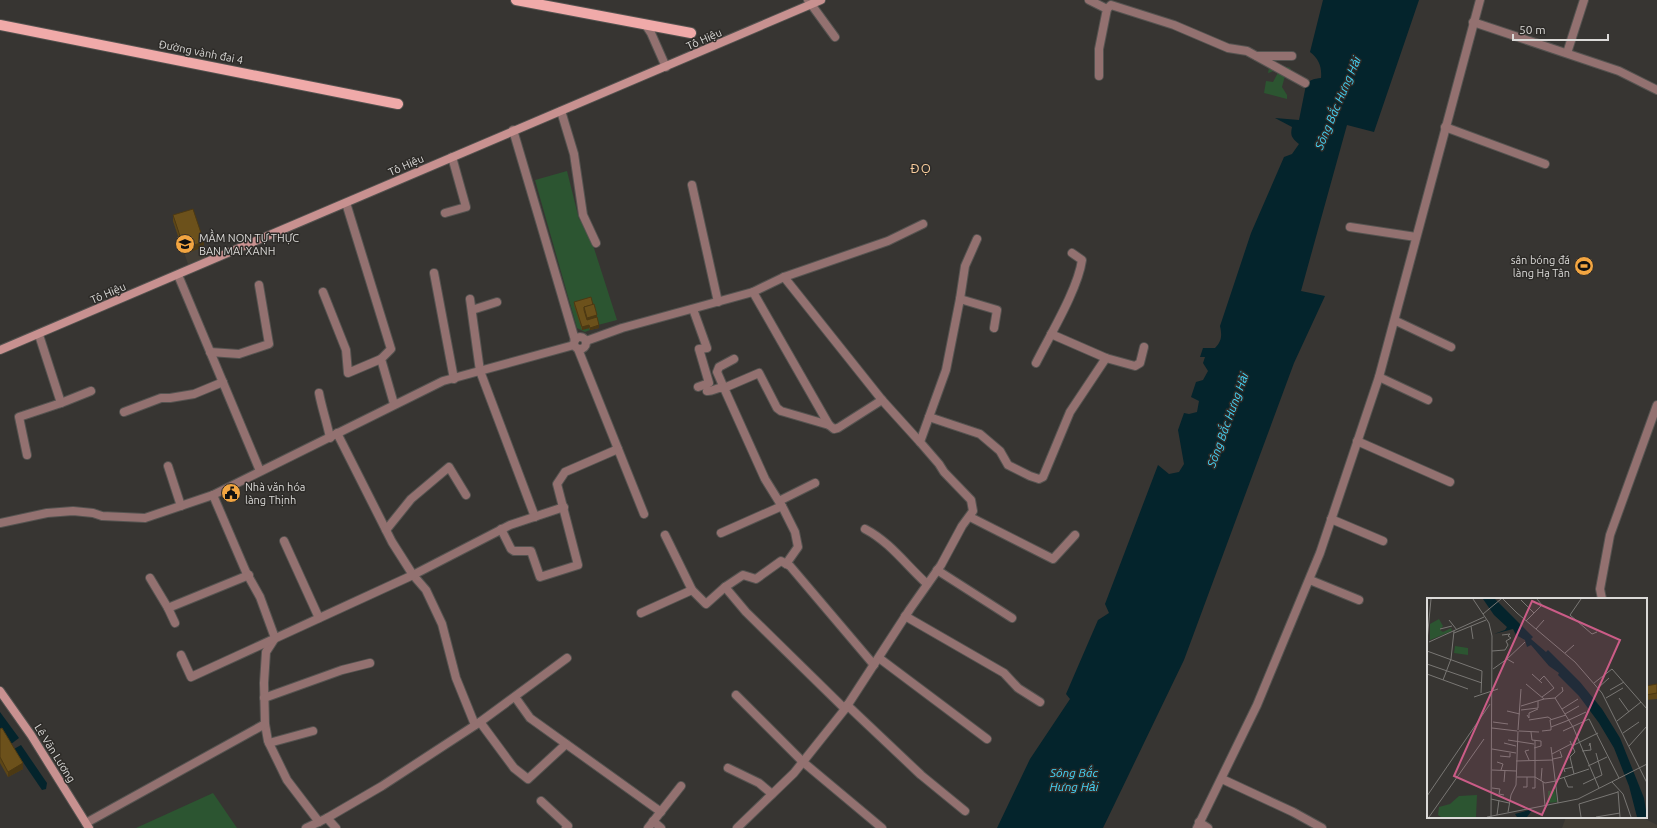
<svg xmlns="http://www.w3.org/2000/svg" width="1657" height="828" font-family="Ubuntu,sans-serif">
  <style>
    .built { fill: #433e36 }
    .green { fill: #2c5531 }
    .water { fill: #04242c }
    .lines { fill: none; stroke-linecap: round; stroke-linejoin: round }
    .minor-casing { stroke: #555350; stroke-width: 10 }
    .tertiary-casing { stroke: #555350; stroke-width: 10 }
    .secondary-casing { stroke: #555350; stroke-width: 10 }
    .primary-casing { stroke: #555350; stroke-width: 12 }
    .minor { stroke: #937170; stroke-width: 8 }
    .tertiary { stroke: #937170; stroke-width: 8 }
    .secondary { stroke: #c89190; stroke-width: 8 }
    .primary { stroke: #f0aaa9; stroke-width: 10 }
    .wall { fill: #5d4617 }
    .shaded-wall { fill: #4c3913 }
    .building { fill: #6c511b; stroke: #4c3913 }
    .labels { text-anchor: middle; stroke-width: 3; stroke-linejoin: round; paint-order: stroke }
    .street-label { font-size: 11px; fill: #dbdad8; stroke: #2d2b28 }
    .poi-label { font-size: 11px; fill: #dbdad8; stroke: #2d2b28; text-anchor: start }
    .water-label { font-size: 12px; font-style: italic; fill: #44d4f7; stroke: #2d2b28 }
    .quarter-label { font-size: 13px; letter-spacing: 1px; fill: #face9e; stroke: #2d2b28 }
    .inset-road { fill: none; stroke: #797774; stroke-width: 1 }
    .view { fill: #cb5c87; fill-opacity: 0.15; stroke: #cb5c87; stroke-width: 2 }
    .inset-edge { fill: none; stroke: #dbdad8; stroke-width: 2 }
  </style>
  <rect width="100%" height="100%" fill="#373532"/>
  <g class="built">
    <polygon points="193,214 207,258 188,264 173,221"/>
    <polygon points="1566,817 1641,817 1657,825 1657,828 1562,828"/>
  </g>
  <g class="green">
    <polygon points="1270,63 1291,68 1286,72 1282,87 1287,95 1287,99 1264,93 1266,81 1273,82 1280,69 1268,73"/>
    <polygon points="567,171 579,219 587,229 592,242 617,320 598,325 591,300 582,330 589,328 590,330 585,332 577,328 535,180"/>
    <polygon points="213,793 237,828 136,828"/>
  </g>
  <g class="water">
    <path d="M 1323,0 L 1419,0 L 1374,132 L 1347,125 L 1301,291 L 1325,296 L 1294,363 L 1184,660 L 1103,828 L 997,828 L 1030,759 L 1070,699 L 1066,694 L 1098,620 L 1109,613 L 1105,604 L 1158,465 L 1169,474 L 1179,472 L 1184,464 L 1178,430 L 1184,413 L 1189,414 L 1197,412 L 1199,401 L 1191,397 L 1196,382 L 1203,380 L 1208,371 L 1203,363 L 1205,357 L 1200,357 L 1203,348 L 1215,348 C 1222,341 1222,335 1220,326 L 1251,233 L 1284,157 L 1292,154 L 1299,144 C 1292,138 1290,136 1292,127 L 1275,118 L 1299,120 L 1306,85 C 1310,79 1314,79 1321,78 C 1322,67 1319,59 1310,52 Z"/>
    <polygon points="0,712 19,738 11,744 0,729"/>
    <polygon points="21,745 47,783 46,789 42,790 14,749"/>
  </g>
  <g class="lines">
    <g class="minor-casing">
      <g id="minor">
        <polyline points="808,0 835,37"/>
        <polyline points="1089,0 1107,9 1099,49 1099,76"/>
        <polyline points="1107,9 1111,5 1174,25 1228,48 1247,51 1305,83"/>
        <polyline points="1473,22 1619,71 1657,90"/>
        <polyline points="645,24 651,33 666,67"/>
        <polyline points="1567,53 1584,0"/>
        <polyline points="1257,56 1292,56"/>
        <polyline points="561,111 574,154 583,215 596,243"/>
        <polyline points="1445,127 1545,164"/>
        <polyline points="513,130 575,340"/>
        <polyline points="692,185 718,302"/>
        <polyline points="346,203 391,349 381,359 394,404"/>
        <polyline points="445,213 466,207 452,157"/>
        <polyline points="1350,227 1416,237"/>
        <polyline points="434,273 454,379"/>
        <polyline points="178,275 260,471"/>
        <polyline points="784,277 882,400 920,442"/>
        <polyline points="323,292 346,350 348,373 381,359"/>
        <polyline points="753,292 829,425 834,429 838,428 882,400"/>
        <polyline points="470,299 480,371 535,517"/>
        <polyline points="960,299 997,310 994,328"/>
        <polyline points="693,309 707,348 699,349 709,383 698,387"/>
        <polyline points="472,310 497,302"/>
        <polyline points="1396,321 1451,347"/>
        <circle cx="580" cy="343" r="6"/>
        <polyline points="586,341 622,328 753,292 784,277 888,241 923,224"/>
        <polyline points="578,349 644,514"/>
        <polyline points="210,352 239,354 269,344 259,285"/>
        <polyline points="1106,358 1135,366 1140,363 1144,347"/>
        <polyline points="734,359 719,367 717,372 724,388 759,373 777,408 781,411 829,425"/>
        <path d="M 1036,363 C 1050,335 1078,289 1082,260 L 1072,253"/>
        <polyline points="1379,377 1428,400"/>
        <path d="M 707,391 C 713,392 718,386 724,388 L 765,479 L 783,508 L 795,532 L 798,547 L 786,564"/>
        <path d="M 319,393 C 322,409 327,422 330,438"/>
        <polyline points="61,403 91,391"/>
        <polyline points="124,412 161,398 170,398 194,394 223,382"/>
        <polyline points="929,417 980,434 1000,451 1008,465 1030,476 1039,479 1043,477 1070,412 1106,358 1051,334"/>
        <polyline points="337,433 392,542 413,575 426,590 442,624 456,678 475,725"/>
        <polyline points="1357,441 1450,482"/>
        <polyline points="27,455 19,417 61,403 39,335"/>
        <polyline points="168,466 181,506"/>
        <polyline points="213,495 246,572 260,597 275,638 266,652 264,683 265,724 268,741 287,780 319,822"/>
        <polyline points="779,501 815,483"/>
        <polyline points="970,517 1053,559 1075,535"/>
        <polyline points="1331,519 1383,541"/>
        <polyline points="0,523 47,513 73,511 93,513 102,516 145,518 213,495 443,381 574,345"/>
        <polyline points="501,529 511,549 514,551 531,551 540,577 578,565 557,484 565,472 618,449"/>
        <path d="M 865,529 C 890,542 906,565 927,584"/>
        <polyline points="386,530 411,499 449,467 466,495"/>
        <polyline points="721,533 782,506"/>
        <polyline points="665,535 692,590 706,604 725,587"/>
        <polyline points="284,541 319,618"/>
        <polyline points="937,570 1012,618"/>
        <polyline points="150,578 168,608 249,575"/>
        <polyline points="1310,580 1359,600"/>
        <polyline points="1602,599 1600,589 1610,535 1657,405"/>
        <polyline points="168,608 175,623"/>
        <polyline points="641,613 692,590"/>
        <polyline points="905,616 1004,673 1018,688 1040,702"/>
        <polyline points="181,655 191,677 413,575 510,525 564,507"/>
        <polyline points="879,658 987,739"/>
        <polyline points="736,695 803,762 882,828"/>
        <polyline points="515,697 530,718 661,812"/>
        <polyline points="264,698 342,670 370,663"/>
        <polyline points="847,705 921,775 965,811"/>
        <polyline points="845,709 746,612 725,587 743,575 756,579 781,561 790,566 874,665"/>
        <polyline points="480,722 514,768 528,779 566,744"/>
        <polyline points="269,743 313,731"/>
        <polyline points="728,768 759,783 772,794"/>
        <polyline points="1222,779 1293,812 1322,828"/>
        <polyline points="541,801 568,826 566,828"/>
        <polyline points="327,818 336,828"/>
        <polyline points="653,821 661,828"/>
        <polyline points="1199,822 1208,828"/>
        <polyline points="86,823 265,724"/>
        <polyline points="306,828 327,818 382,786 480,722 567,658"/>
        <polyline points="648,828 681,786"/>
        <polyline points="737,828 794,773 845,709 910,609 941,565 962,526 973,511 971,500 944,472 939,464 920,442 946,370 960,299 965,266 977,239"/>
      </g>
    </g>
    <g class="tertiary-casing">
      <polyline id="tertiary" points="1197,828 1257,705 1320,553 1379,377 1480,0"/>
    </g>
    <g class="secondary-casing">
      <g id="secondary">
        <path d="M 0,350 C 273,233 547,117 821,0"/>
        <polyline points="0,691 31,735 89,828"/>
      </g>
    </g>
    <g class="primary-casing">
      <g id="primary">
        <polyline points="516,0 691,33"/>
        <polyline points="0,25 398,104"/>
      </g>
    </g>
    <use href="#minor" class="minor"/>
    <use href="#tertiary" class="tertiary"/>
    <use href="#secondary" class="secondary"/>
    <use href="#primary" class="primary"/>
  </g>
  <g class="wall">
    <polygon points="173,215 204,247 184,254 173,221"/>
    <polygon points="574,302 597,317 599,328 590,330 589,328 582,330 574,305"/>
    <polygon points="1657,684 1657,699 1646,700 1646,686"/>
    <polygon points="0,729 23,769 8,777 0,763"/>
  </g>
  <g class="shaded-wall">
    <polygon points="204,242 204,247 184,254 184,248"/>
    <polygon points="597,315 597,320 587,323 587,318"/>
    <polygon points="589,325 589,328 582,330 582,327"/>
    <polygon points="599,325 599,328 590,330 590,328"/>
    <polygon points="23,763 23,769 8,777 8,772"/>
  </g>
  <g class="building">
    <polygon points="193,209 204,242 184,248 173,215"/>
    <polygon points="591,297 593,305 584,307 584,310 587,320 597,317 599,325 590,328 589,325 582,327 574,302"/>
    <polygon points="594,304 597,315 587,318 584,307"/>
    <polygon points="1657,684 1657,693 1646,695 1646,686"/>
    <polygon points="2,728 23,763 8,772 0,757 0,729"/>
  </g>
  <defs>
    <g id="school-disc" transform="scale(1)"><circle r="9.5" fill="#f2a541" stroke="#2d2b28"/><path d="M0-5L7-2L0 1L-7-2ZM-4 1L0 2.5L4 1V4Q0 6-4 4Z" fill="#111"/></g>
    <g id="stadium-disc" transform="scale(1)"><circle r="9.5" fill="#f2a541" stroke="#2d2b28"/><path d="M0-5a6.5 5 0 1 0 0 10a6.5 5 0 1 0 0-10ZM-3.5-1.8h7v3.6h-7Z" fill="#111"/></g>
    <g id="civic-disc" transform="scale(1)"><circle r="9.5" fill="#f2a541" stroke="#2d2b28"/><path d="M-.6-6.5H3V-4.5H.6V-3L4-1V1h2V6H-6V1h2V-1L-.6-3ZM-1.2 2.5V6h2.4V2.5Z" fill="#111"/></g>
  </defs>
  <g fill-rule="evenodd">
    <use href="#school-disc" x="185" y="244"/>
    <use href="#stadium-disc" x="1584" y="266"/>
    <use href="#civic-disc" x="231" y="493"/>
  </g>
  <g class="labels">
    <g class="street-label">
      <text transform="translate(704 39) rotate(-24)" y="4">Tô Hiệu</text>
      <text transform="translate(201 52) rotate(11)" y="4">Đường vành đai 4</text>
      <text transform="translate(406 165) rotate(-24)" y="4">Tô Hiệu</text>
      <text transform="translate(108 293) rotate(-23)" y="4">Tô Hiệu</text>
      <text transform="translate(55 753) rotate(58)" y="4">Lê Văn Lương</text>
    </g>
    <g class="poi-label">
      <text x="199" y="242">MẦM NON TỰ THỰC<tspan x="199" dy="13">BAN MAI XANH</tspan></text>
      <text x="1570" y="264" text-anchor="end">sân bóng đá<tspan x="1570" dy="13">làng Hạ Tân</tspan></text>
      <text x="245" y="491">Nhà văn hóa<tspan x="245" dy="13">làng Thịnh</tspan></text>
    </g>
    <g class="water-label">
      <text transform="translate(1338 103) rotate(-67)" y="4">Sông Bắc Hưng Hải</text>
      <text transform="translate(1228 420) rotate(-70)" y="4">Sông Bắc Hưng Hải</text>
      <text x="1074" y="777">Sông Bắc<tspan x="1074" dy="14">Hưng Hải</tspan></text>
    </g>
    <g class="quarter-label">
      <text x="921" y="173">ĐỌ</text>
    </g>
  </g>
  <g transform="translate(1427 598)">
    <rect width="220" height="220" fill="#373532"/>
    <path d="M 12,21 L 16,28 L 13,32 L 16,34 L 24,30 L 25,33 L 3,42 L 3,26 ZM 28,48 L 41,50 L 41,57 L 27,55 ZM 128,192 L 130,204 L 121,205 L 121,193 ZM 50,197 L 49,219 L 14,219 L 11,217 L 12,209 L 23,206 L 32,198 Z" fill="#2c5531"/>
    <path d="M 56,1 L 68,1 L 106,39 L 104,41 L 119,54 L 121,52 L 153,84 L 175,111 L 193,140 L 217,200 L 220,219 L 210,219 L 202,188 L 187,150 L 172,125 L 152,98 L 131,77 L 132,75 L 122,68 L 104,47 L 100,49 L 98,42 L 89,37 L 86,31 L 67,36 L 78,32 L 80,29 L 67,17 ZM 106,211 L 100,219 L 90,219 L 88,216 Z" fill="#04242c"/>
    <path class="inset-road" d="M 46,1 L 62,25 L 65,38 L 64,219M 76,1 L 90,15 L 148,64 L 175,95 L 220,185M 94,2 L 107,15M 56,16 L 74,1M 143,17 L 165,36 L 170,34M 143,17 L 154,1M 22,22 L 30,32M 99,23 L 115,7 L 110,1M 44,28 L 46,41M 13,31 L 25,28M 109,31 L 117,22M 27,35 L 59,22M 0,43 L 4,1M 2,44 L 57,19M 0,53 L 55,73 L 54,95M 65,53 L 78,52 L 81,47 L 79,43 L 84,40 L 81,38 L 83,36 L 75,37M 138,55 L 147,47M 80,61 L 98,44M 0,66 L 55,85M 66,71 L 80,61 L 87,65M 0,76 L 41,91M 105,76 L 115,85M 16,82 L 24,61 L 27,33M 112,83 L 117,78 L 127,90 L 115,99M 167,85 L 185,71 L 220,111M 99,86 L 117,101 L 128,100 L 146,129 L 172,190M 171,90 L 182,80M 183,92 L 197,84M 47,99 L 71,91M 128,100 L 136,93 L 135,89M 179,100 L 196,90M 192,100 L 202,114M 94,108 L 117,101M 135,111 L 151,101M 94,112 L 111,110 L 111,103M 80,113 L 93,116M 138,116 L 152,108M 100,117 L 102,120 L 102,115 L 111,111M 139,117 L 123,122 L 124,129 L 142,122M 102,122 L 121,119 L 124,121M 142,122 L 159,114M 190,123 L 214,104M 66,124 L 81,126M 65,130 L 90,133M 91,132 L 94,91M 92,133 L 112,134M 115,133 L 124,132 L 124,129M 136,133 L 162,121 L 192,180M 104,134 L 105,142 L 114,143 L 114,148 L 107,150M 196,135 L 212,124M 81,142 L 107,146M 143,143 L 148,154 L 143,159 L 147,176M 77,145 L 89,148M 145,148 L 171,135M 202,148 L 220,128M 124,149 L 131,205M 65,151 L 89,155M 102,152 L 98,153 L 102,162M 155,153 L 164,152 L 163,145 L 162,148M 125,156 L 144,146M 73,158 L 83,159 L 83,155M 126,161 L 135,159 L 133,153M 89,163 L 126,162M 70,164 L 76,166 L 74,172M 161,168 L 180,159M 65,172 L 89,173M 138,174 L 137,171 L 146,169M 90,179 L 108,179 L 118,185 L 129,183M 137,179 L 141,189 L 146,189M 129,182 L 162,171M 114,183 L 115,170M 77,184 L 78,172M 116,184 L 118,208M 185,184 L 196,196 L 204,219M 156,186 L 175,177 L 169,155M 96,189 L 100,189 L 100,179M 65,190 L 73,191 L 72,196 L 77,197M 105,190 L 108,190 L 108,142M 191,193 L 193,219M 0,198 L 63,106M 64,201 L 82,205M 152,206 L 191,194M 152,206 L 154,219M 81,214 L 84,197 L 89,187 L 91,133M 70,217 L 72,202M 2,219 L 57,141M 60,219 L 151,201 L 220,166M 169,219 L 193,215"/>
    <path class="view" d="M 105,3 L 193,42 L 115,217 L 27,178 Z"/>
    <rect width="220" height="220" class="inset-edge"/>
  </g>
  <path d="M1513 34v6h95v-6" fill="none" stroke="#dbdad8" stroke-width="2"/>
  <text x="1519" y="34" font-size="12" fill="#dbdad8" stroke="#2d2b28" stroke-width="3" paint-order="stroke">50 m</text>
</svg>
